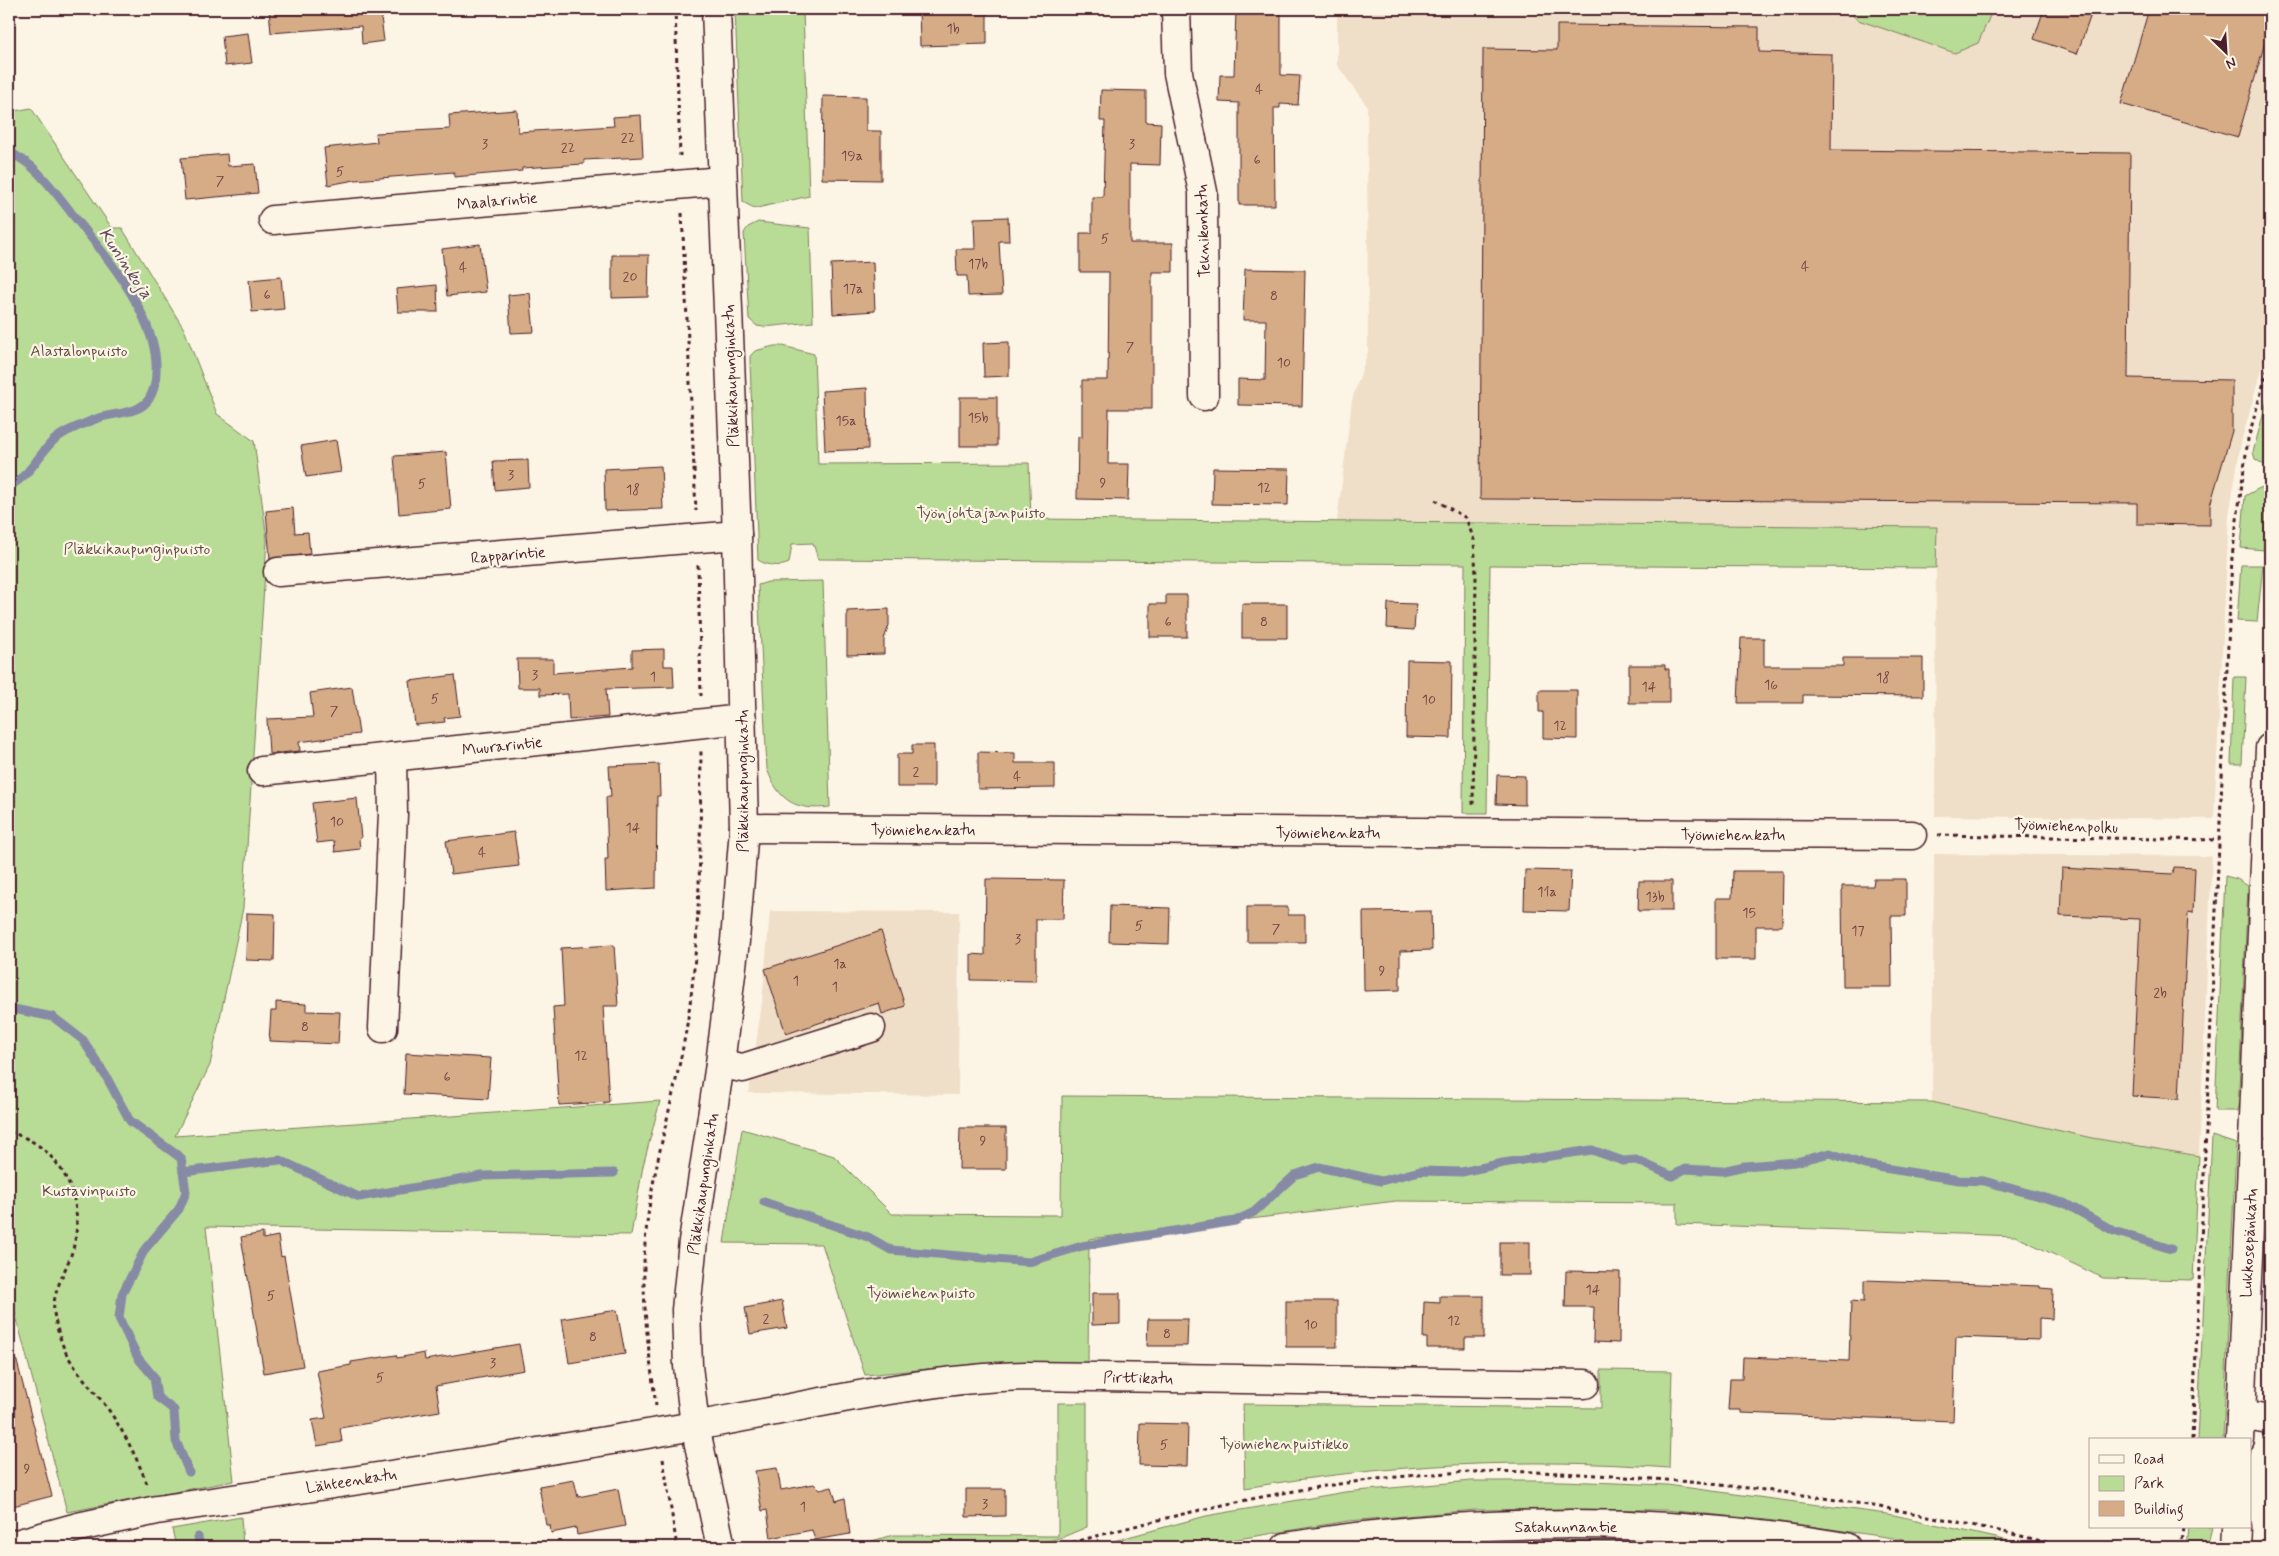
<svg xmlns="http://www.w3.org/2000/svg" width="2279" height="1556" font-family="Mynerve,sans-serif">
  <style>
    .built { fill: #f0dfc8 }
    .green { fill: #b8dc96; stroke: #817e60 }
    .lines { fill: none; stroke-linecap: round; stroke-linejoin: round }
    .stream { stroke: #878aa5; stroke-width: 9 }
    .building { fill: #d5ac86; stroke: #4a1f2b }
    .minor-casing { stroke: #4a1f2b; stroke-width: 31 }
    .major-casing { stroke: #4a1f2b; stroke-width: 31 }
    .path { stroke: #4a1f2b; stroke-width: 3; stroke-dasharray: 4 4; stroke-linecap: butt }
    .minor { stroke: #fcf5e5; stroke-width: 28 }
    .major { stroke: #fcf5e5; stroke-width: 28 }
    .labels { text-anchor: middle; stroke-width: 4.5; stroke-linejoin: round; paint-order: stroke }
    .number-label { font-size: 14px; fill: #6d4242 }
    .street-label { font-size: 16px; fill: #4a1f2b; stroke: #fcf5e5 }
    .park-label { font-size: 16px; fill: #664e46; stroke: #fcf5e5 }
    .water-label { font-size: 18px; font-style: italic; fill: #634c5e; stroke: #fcf5e5 }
  </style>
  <rect width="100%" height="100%" fill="#fcf5e5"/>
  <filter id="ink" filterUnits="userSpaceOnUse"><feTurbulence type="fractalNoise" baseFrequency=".02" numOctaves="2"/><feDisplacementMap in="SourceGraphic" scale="10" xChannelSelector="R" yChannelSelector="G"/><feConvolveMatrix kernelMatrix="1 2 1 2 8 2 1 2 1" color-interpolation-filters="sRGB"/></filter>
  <g filter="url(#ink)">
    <g class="built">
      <polygon points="1337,9 2270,9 2270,338 2241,443 2229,516 2214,819 1935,816 1936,527 1337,521 1352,400 1368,351 1367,106 1337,65"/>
      <polygon points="1934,854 2212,856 2199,1156 2092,1138 1932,1102"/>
      <polygon points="770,911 959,912 958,1095 749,1093 762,1002"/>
    </g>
    <g class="green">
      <polygon points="735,9 803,9 809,196 757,208 752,207 743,202"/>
      <polygon points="1845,9 1993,9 1978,43 1955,53 1858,20"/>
      <polygon points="31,108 112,228 122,228 184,329 217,414 254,441 267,540 243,908 210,1065 175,1136 660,1101 643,1166 631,1235 206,1227 234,1481 67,1512 9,1289 9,112"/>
      <polygon points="758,222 810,228 813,322 764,327 757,326 749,319 744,233 748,227"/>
      <path d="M 774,346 L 783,346 L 814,354 L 818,464 L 1029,463 L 1031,519 L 1937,527 L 1936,568 L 1490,565 L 1487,813 L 1463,813 L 1465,564 L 818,559 L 813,543 L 792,544 L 789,563 C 780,568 766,565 758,560 L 750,363 L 750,356 L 755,351 Z"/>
      <polygon points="2270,390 2270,463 2269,468 2255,459 2253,452"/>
      <polygon points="2267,484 2264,550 2241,548 2245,496"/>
      <polygon points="2241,565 2263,565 2257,622 2237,621"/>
      <path d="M 823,581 L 830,807 C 795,811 779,801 767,769 L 758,585 L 768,582 Z"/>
      <polygon points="2234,677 2246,677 2242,764 2231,764"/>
      <polygon points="2225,876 2237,879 2248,886 2238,1111 2215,1111"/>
      <polygon points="1062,1096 1932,1102 2092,1138 2199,1156 2193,1280 2103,1278 2015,1236 1677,1224 1677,1203 1396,1201 1089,1239 1088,1366 960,1366 865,1375 822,1244 724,1243 742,1129 834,1156 892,1214 1061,1215"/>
      <polygon points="2212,1136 2236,1144 2223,1440 2197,1440"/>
      <path d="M 1601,1370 L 1672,1371 L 1669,1468 C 1526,1457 1386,1464 1245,1488 L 1243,1404 L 1601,1408 Z"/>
      <polygon points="1058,1403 1087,1403 1087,1527 1063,1537 1028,1547 851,1547 893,1535 1058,1536"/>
      <polygon points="1471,1481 1563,1481 1667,1485 1894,1515 2036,1547 1939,1547 1893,1538 1767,1520 1665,1510 1566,1509 1475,1510 1348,1521 1189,1547 1091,1547 1206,1516 1345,1492"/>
      <polygon points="241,1517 243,1547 176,1547 172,1529"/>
      <polygon points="2188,1527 2213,1527 2208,1547 2186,1547"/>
      <polygon points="1577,1541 1705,1547 1429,1547 1467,1544"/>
    </g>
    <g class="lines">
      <g class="stream">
        <path d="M 9,151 C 16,156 24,160 31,166 C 47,180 60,198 73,215 C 103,252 138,293 152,340 C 157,357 159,383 149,399 C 138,416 110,412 93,420 C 79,426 61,432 50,444 C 34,462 31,473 9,487"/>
        <polyline points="9,1008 53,1017 83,1040 107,1078 130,1121 181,1158 186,1192 179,1209 145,1249 122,1294 119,1318 138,1358 154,1377 157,1397 174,1410 176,1441 189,1472"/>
        <polyline points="183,1172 280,1160 359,1197 482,1176 614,1173"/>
        <polyline points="764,1202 868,1237 891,1250 1029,1262 1082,1246 1235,1221 1254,1212 1295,1175 1319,1167 1381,1181 1420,1171 1462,1172 1503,1163 1592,1150 1623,1161 1636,1160 1672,1176 1685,1169 1722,1171 1745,1166 1796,1162 1830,1153 1865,1165 1959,1180 1984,1181 2064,1203 2114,1231 2171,1249"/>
        <polyline points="198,1537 200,1547"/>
      </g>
    </g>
    <g class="building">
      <polygon points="269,9 380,9 384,41 362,44 361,26 271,33"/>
      <polygon points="922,9 987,10 987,44 920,46 919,10"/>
      <polygon points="1236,9 1281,9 1281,75 1300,76 1298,105 1280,104 1280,108 1274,108 1275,205 1239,205 1239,103 1219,102 1220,75 1234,75"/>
      <polygon points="2044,9 2093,9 2077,54 2034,39"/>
      <polygon points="2149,9 2270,9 2270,25 2238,137 2121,104"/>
      <polygon points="1557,25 1759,27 1759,52 1832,54 1831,150 2130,153 2128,378 2232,380 2232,431 2210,505 2210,525 2137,524 2137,503 1480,499 1483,49 1557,50"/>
      <polygon points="248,33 252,63 225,66 222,36"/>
      <polygon points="1101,90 1146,91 1146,122 1161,123 1160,165 1130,164 1130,243 1173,243 1173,272 1152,272 1152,409 1109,409 1108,464 1129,464 1128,500 1077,499 1078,437 1082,437 1082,380 1108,380 1109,272 1080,272 1080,233 1092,233 1092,197 1103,197 1105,121 1100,121"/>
      <polygon points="823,96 866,97 866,131 881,131 881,180 822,179"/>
      <polygon points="517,110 518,132 614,126 613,117 641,115 643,157 584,160 584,164 522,168 522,171 454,177 454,172 355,180 328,185 324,148 377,142 376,133 450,129 449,115"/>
      <polygon points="227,154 228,166 255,164 258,193 185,200 181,158"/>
      <polygon points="1008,217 1009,241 999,241 1002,295 968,296 967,276 957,276 956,249 975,249 974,218"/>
      <polygon points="480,244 486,292 447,296 442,249"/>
      <polygon points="612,255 649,255 648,297 612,298"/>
      <polygon points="873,262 875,311 833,314 831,264"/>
      <polygon points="1245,269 1305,270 1302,406 1238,405 1238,379 1265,380 1266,320 1243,320"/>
      <polygon points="281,277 284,309 252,312 249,280"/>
      <polygon points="437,285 438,312 398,312 396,289"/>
      <polygon points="530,293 534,332 511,333 508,295"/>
      <polygon points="1009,342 1009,376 984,377 983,343"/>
      <polygon points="867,388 868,449 825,451 822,391"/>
      <rect x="960" y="397" width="37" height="49"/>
      <polygon points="336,440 341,472 306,477 301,446"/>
      <polygon points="446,452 451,509 399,514 394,456"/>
      <polygon points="528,460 529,487 495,490 493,461"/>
      <polygon points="661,466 663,509 605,511 604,469"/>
      <polygon points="1213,468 1289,469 1288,505 1212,504"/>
      <polygon points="293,508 295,533 308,532 310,554 270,559 266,511"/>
      <polygon points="1166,595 1187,595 1187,637 1150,637 1150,604 1166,604"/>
      <polygon points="1388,603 1416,604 1414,630 1387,628"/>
      <rect x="1242" y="604" width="45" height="34"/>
      <polygon points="889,609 889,625 884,639 884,654 847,655 847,611"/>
      <polygon points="1741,638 1764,638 1764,666 1843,666 1843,658 1923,658 1923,696 1803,695 1803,703 1738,703"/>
      <polygon points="664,649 664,666 673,666 674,687 606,689 608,717 569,720 568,694 540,695 540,688 518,688 517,659 553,659 553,673 632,667 632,650"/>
      <polygon points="1407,660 1452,661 1451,738 1406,737"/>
      <polygon points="1629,665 1665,665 1665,669 1669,669 1669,703 1629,703"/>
      <polygon points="455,675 460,716 444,718 445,722 415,725 410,681"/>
      <polygon points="352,687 359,734 299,742 300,751 269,754 267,719 313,717 310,693"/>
      <polygon points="1539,690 1577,690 1577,739 1543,738 1543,712 1539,712"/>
      <polygon points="912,745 934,745 934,787 897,787 897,754 912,754"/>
      <polygon points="978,752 1015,753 1015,763 1055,763 1055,788 978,789"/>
      <polygon points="659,764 660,796 657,796 656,888 606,891 605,859 608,859 606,797 611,797 609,766"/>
      <polygon points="1497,775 1525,776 1525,805 1496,804"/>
      <polygon points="357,798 361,838 359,839 360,849 335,852 334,841 317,843 312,803"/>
      <polygon points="514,832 519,866 451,874 446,841"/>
      <polygon points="2174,867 2195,868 2193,913 2188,912 2179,1099 2132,1096 2140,919 2060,916 2062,868 2173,874"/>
      <polygon points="1525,870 1571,871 1569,911 1524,910"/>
      <polygon points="1733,871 1783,871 1782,926 1756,926 1756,959 1716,959 1716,898 1732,898"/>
      <polygon points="986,879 1064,880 1063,919 1036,919 1036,981 971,980 971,954 985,955"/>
      <polygon points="1874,879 1906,879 1906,916 1891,916 1892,987 1843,987 1842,886 1873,886"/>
      <polygon points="1639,881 1672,881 1672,911 1638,911"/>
      <polygon points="1110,906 1170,908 1169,944 1109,942"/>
      <polygon points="1247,907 1288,907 1288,915 1305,915 1305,942 1247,942"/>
      <polygon points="1431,911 1432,950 1400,951 1400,990 1364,991 1363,912"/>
      <polygon points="247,913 275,914 274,961 246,960"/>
      <polygon points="881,931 905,1006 882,1014 879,1003 786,1034 765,969"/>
      <polygon points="614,945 618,1006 603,1006 609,1102 559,1105 553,1007 564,1006 561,948"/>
      <polygon points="276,1002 306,1004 306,1011 340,1012 338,1044 269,1041 271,1011 276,1011"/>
      <polygon points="406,1053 491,1058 488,1099 404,1094"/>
      <polygon points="960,1128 1006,1128 1006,1169 959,1169"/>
      <polygon points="263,1233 263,1239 278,1236 281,1257 284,1256 303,1366 264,1373 241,1237"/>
      <rect x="1500" y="1242" width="30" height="33"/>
      <polygon points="1566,1271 1620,1272 1619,1343 1593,1342 1594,1307 1565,1307"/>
      <polygon points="1864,1280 2040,1286 2040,1288 2053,1289 2052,1319 2039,1318 2039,1340 1956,1337 1953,1421 1741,1413 1741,1410 1728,1410 1730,1379 1742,1379 1743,1357 1849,1361 1851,1301 1864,1302"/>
      <polygon points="1092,1293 1120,1293 1120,1324 1092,1325"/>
      <polygon points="1440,1296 1484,1296 1484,1338 1465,1338 1465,1348 1427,1348 1427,1338 1423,1338 1424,1302 1440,1303"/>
      <polygon points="782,1301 787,1328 750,1334 745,1308"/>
      <rect x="1286" y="1301" width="51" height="46"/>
      <polygon points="617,1310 625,1354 569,1363 562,1319"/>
      <polygon points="1148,1319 1188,1319 1187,1346 1147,1346"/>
      <polygon points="519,1344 524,1370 436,1386 440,1411 340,1428 342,1442 317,1446 312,1420 326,1418 317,1371 351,1365 351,1362 396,1355 397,1358 424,1353 425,1360"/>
      <polygon points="16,1358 52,1496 9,1507 9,1359"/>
      <polygon points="1140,1423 1188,1424 1187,1466 1139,1465"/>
      <polygon points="777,1468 781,1490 814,1484 820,1490 832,1487 836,1501 845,1498 850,1534 815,1540 812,1530 771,1538 767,1510 762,1511 755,1471"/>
      <polygon points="574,1480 578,1497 618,1489 625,1526 577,1535 576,1528 551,1533 550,1525 546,1525 539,1486"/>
      <polygon points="966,1489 1005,1489 1005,1516 966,1517"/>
    </g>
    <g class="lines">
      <g class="minor-casing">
        <g id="minor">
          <polyline points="716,9 737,535 744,828 735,941 720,1064 693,1241 686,1310 688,1366 695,1426 721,1547"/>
          <polyline points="1176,9 1178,73 1203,192 1204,396"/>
          <polyline points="273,220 722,181"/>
          <polyline points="278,572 737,535"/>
          <polyline points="262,771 742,719"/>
          <polyline points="744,828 1912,835"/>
          <polyline points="383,1028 393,814 392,757"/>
          <polyline points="720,1064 743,1068 871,1028"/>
          <polyline points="2241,1415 2270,1420"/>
          <polyline points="2240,1440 2270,748"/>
          <path d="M 9,1546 L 78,1527 L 157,1510 C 336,1484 515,1457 694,1426 C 805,1407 912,1379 1025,1376 L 1585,1384"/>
          <polyline points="2236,1547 2237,1527"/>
        </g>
      </g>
      <g class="major-casing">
        <path id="major" d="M 1286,1547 C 1470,1517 1662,1516 1846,1547"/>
      </g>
      <g class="path">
        <polyline points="675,9 680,156"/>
        <polyline points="682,213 696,511"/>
        <polyline points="1435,500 1466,518 1474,540 1476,576 1473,805"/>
        <polyline points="698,565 701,696"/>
        <polyline points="1938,835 2219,840"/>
        <path d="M 9,1132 C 60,1145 87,1199 73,1249 C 68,1266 56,1285 54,1303 C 52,1315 60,1339 65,1351 C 76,1372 94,1390 108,1409 C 124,1432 137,1458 147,1484"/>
        <path d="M 656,1406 C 650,1360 643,1313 644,1266 C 645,1185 676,1098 688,1018 C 701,930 700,839 701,750"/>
        <polyline points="2192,1440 2232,557 2248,439 2270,361"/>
        <polyline points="663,1459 677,1547"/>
        <path d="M 1057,1547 C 1192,1509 1329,1477 1470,1472 C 1527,1470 1583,1474 1640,1478 C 1783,1488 1926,1511 2065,1547"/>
        <polyline points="2180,1547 2183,1527"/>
      </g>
      <use href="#minor" class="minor"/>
      <use href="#major" class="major"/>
    </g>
  </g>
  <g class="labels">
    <g class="number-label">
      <text x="953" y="33">1b</text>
      <text x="1259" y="94">4</text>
      <text x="628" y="142">22</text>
      <text x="485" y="148">3</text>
      <text x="1132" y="148">3</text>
      <text x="568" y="152">22</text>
      <text x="852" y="160">19a</text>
      <text x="1257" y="164">6</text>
      <text x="340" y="176">5</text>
      <text x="220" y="185">7</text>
      <text x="1105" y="243">5</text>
      <text x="978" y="268">17b</text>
      <text x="1805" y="271">4</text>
      <text x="463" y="272">4</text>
      <text x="630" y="281">20</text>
      <text x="853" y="293">17a</text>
      <text x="267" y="299">6</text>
      <text x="1274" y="300">8</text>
      <text x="1130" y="351">7</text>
      <text x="1284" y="367">10</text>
      <text x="978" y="422">15b</text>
      <text x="846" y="425">15a</text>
      <text x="511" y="479">3</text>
      <text x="1103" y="487">9</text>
      <text x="422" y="488">5</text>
      <text x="1264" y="492">12</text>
      <text x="633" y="494">18</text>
      <text x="1168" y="626">6</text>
      <text x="1264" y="626">8</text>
      <text x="535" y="679">3</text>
      <text x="653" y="681">1</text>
      <text x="1883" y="682">18</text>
      <text x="1771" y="689">16</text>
      <text x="1649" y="691">14</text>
      <text x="435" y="703">5</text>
      <text x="1429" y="704">10</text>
      <text x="334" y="715">7</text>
      <text x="1560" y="730">12</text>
      <text x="916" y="776">2</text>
      <text x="1017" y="781">4</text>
      <text x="337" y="826">10</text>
      <text x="633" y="832">14</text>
      <text x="482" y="857">4</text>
      <text x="1547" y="896">11a</text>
      <text x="1655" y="901">13b</text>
      <text x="1749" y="917">15</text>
      <text x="1139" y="930">5</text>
      <text x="1276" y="933">7</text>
      <text x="1858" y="935">17</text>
      <text x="1018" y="943">3</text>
      <text x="840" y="968">1a</text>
      <text x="1382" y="975">9</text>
      <text x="796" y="985">1</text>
      <text x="835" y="991">1</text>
      <text x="2160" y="997">2b</text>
      <text x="305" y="1031">8</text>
      <text x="581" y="1060">12</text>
      <text x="447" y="1081">6</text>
      <text x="983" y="1145">9</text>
      <text x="1593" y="1294">14</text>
      <text x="271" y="1300">5</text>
      <text x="766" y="1323">2</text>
      <text x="1454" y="1325">12</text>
      <text x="1311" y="1329">10</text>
      <text x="1167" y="1338">8</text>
      <text x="593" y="1341">8</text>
      <text x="493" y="1367">3</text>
      <text x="380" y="1382">5</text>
      <text x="1164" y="1449">5</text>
      <text x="27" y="1473">9</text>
      <text x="985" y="1508">3</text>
      <text x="803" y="1511">1</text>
    </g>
    <g class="street-label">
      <text transform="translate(497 200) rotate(-5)" y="6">Maalarintie</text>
      <text transform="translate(1202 231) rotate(-92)" y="6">Teknikonkatu</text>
      <text transform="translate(730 376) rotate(-92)" y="6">Pläkkikaupunginkatu</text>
      <text transform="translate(508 554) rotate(-5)" y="6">Rapparintie</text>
      <text transform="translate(502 745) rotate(-6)" y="6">Muurarintie</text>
      <text transform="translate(742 781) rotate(-90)" y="6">Pläkkikaupunginkatu</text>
      <text transform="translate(2066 825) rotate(2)" y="6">Työmiehenpolku</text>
      <text x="923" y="835">Työmiehenkatu</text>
      <text x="1328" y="838">Työmiehenkatu</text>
      <text x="1733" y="840">Työmiehenkatu</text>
      <text transform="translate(702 1184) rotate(-82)" y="6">Pläkkikaupunginkatu</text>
      <text transform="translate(2248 1243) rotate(-87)" y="6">Lukkosepänkatu</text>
      <text transform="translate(1138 1377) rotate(1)" y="6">Pirttikatu</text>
      <text transform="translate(351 1480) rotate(-9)" y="6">Lähteenkatu</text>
      <text x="1566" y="1532">Satakunnantie</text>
    </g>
    <g class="park-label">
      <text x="79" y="356">Alastalonpuisto</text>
      <text x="981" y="518">Työnjohtajanpuisto</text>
      <text x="137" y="554">Pläkkikaupunginpuisto</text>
      <text x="89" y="1196">Kustavinpuisto</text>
      <text x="921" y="1298">Työmiehenpuisto</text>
      <text x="1284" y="1449">Työmiehenpuistikko</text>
    </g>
    <g class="water-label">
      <text transform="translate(126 263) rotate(56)" y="6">Kuninkoja</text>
    </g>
  </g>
  <rect width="2279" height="1556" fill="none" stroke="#fcf5e5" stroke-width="30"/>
  <rect x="15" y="15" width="2249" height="1526" fill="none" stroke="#4a1f2b" stroke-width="2" filter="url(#ink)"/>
  <rect x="2089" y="1438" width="162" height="90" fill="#fcf5e5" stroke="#b59f9b"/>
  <rect x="2099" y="1455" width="25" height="8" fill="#fcf5e5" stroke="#b59f9b"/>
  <text x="2134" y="1464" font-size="15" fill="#4a1f2b">Road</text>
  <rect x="2099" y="1476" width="25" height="15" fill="#b8dc96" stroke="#b59f9b"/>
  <text x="2134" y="1488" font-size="15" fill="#4a1f2b">Park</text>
  <rect x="2099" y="1501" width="25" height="15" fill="#d5ac86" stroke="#b59f9b"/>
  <text x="2134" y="1514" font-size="15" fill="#4a1f2b">Building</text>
  <g transform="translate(2226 52) rotate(155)" stroke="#fcf5e5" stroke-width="4" paint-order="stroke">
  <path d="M0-4L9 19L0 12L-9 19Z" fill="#4a1f2b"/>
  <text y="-8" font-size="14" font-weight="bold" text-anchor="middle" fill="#4a1f2b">N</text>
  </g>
</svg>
